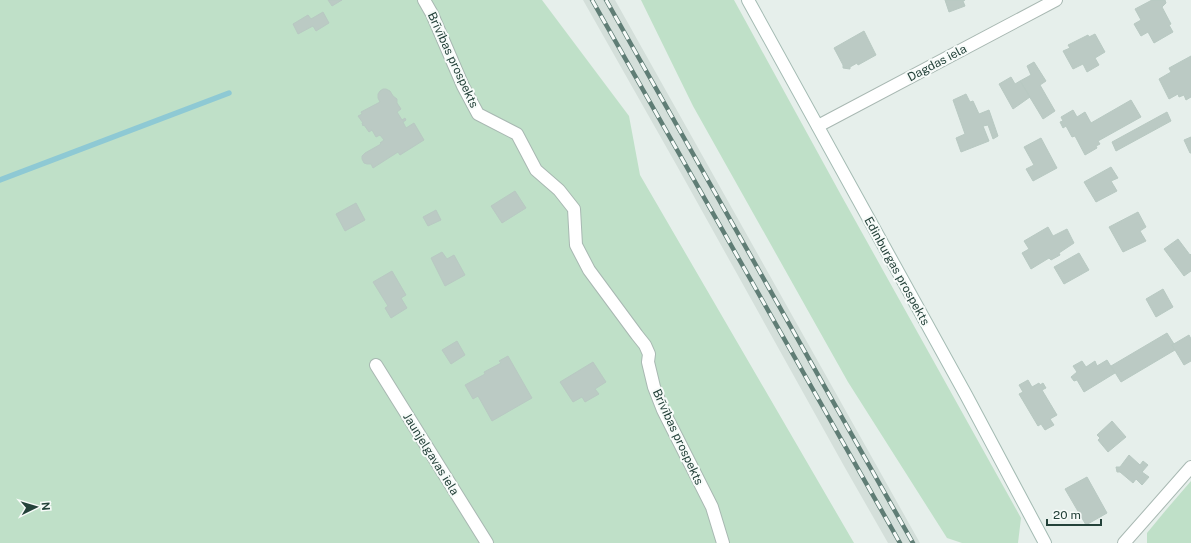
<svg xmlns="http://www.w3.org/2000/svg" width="1191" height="543" font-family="'Public Sans',sans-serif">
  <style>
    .built { fill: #d4dfda }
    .green { fill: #bfe0c8 }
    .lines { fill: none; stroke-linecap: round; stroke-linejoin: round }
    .stream { stroke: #8ec9d4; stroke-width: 5.5 }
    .building { fill: #bbcac4; stroke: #b8c9c2 }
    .street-casing { stroke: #a8b8b2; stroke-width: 14 }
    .secondary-casing { stroke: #a4bbb3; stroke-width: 14 }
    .street { stroke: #fff; stroke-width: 12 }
    .secondary { stroke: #fff; stroke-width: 12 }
    .rail-casing { stroke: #5f7d75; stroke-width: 4.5 }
    .rail { stroke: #f7fbf9; stroke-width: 3; stroke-dasharray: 9; stroke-linecap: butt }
    .labels { text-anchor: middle; stroke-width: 4; stroke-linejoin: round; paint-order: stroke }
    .street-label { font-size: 12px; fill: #24423a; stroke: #f7fbf9 }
  </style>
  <rect width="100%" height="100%" fill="#e6efeb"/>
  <polygon class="built" points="583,0 615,0 920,543 888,543 844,466 677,166"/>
  <g class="green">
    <polygon points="0,0 542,0 629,116 640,175 854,543 0,543"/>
    <polygon points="641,0 734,0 841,195 1021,518 1018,543 962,543 947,538 848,382 693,106"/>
    <polygon points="1191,481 1191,543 1147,543 1147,533 1166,510"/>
  </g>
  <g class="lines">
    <polyline class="stream" points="0,180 229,93"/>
  </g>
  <g class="building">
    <polygon points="328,0 342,0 332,6"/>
    <polygon points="945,0 965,0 963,1 965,6 949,12"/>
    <polygon points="1152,0 1165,0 1166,3 1162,7 1171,24 1169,25 1173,32 1154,43 1148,32 1141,36 1134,24 1141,20 1135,9"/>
    <polygon points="323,12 329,23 316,31 313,26 298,34 293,24 308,15 311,19"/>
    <polygon points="864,31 876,55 858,65 857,63 850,67 850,69 843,68 843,65 834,48"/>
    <polygon points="1095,34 1105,52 1095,58 1099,65 1087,72 1083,64 1073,69 1063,51 1070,48 1068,45 1088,35 1089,37"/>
    <polygon points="1191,56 1191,97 1186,100 1184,95 1179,97 1178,94 1169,99 1159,79 1171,72 1169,68"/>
    <polygon points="1034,62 1046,81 1040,85 1055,111 1043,119 1020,81 1031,75 1027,66"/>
    <polygon points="1011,77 1015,84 1020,81 1030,97 1013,109 999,84"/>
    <polygon points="383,89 386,89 390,91 393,96 397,99 397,103 401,109 397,112 402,120 405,118 406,120 403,122 406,128 414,123 424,140 400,155 398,152 373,168 371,164 367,164 364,163 362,159 362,156 365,153 381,144 380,143 384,140 380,135 376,137 372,130 369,132 364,125 363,126 362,123 363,123 358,116 362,114 361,112 380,102 378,98 378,94 380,91"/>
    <polygon points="966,94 970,102 973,101 979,114 989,110 998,136 993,139 988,125 983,126 989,141 961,152 956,138 965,134 953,100"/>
    <polygon points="1131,100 1141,117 1098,141 1100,144 1096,146 1097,148 1085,155 1075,136 1072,137 1066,126 1063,128 1060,122 1063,121 1061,117 1073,110 1077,117 1085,112 1091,123"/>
    <polygon points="1167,112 1171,121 1116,151 1112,142"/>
    <polygon points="1191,137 1191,153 1190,153 1184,140"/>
    <polygon points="1041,138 1057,168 1033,181 1026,169 1034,165 1024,147"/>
    <polygon points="1111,167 1118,178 1111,181 1117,191 1096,202 1084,182"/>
    <polygon points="515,191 526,208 502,223 491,206"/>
    <polygon points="356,203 365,220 345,231 336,214"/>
    <polygon points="436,210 441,220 428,226 423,217"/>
    <polygon points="1138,212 1146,227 1140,231 1146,241 1123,252 1109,227"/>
    <polygon points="1048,227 1053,236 1067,229 1074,243 1059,253 1060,255 1051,260 1049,258 1031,269 1022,253 1029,249 1024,241"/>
    <polygon points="1178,239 1190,255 1191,254 1191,271 1184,276 1164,249"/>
    <polygon points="442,252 447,259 454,255 465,275 445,286 431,258"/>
    <polygon points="1079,253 1089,270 1064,284 1054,267"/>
    <polygon points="392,271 406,295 401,298 407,308 391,318 385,308 388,306 373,282"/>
    <polygon points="1163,289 1173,307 1156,317 1146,299"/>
    <polygon points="1167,333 1174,344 1172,345 1175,350 1121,382 1111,366"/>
    <polygon points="1189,335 1191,339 1191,361 1184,365 1172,345"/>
    <polygon points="457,341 465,355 451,364 442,350"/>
    <polygon points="508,356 532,398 492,421 478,396 473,399 465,385 485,374 484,372 501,363 499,361"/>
    <polygon points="1107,360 1115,373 1084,392 1077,380 1074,381 1071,377 1077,372 1073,366 1082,361 1086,367 1095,361 1097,366"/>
    <polygon points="593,362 606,382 595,389 599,394 585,402 582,397 573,402 560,382"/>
    <polygon points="1028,380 1032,387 1039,383 1040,385 1043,383 1046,388 1042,390 1057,415 1050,419 1054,425 1045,430 1041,424 1038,426 1019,394 1023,392 1019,385"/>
    <polygon points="1112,421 1126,437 1108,452 1098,440 1100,438 1097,435"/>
    <polygon points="1129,455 1140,465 1143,461 1148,465 1142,472 1149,477 1142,485 1136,479 1133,483 1120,472 1117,472 1116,467 1120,467"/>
    <polygon points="1087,477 1107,513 1086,525 1065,489"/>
  </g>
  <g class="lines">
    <g class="street-casing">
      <g id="street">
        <polyline points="424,0 432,14 463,86 478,114 517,134 536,170 559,190 574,209 576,245 589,270 637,335 645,345 649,354 648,362 654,387 663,410 712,507 723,543"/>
        <polyline points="818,126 1056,0"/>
        <polyline points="376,365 487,543"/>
        <polyline points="1124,543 1191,467"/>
      </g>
    </g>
    <g class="secondary-casing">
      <polyline id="secondary" points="748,0 966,395 1045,543"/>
    </g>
    <use href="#street" class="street"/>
    <use href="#secondary" class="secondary"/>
    <g class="rail-casing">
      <g id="rail">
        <polyline points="592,0 900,543"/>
        <polyline points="606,0 913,543"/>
      </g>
    </g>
    <use href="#rail" class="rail"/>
  </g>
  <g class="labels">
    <g class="street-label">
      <text transform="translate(453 60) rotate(65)" y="4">Brīvības prospekts</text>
      <text transform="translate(937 63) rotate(-28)" y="4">Dagdas iela</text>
      <text transform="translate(897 271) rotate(61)" y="4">Edinburgas prospekts</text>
      <text transform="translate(678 437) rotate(65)" y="4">Brīvības prospekts</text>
      <text transform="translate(431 454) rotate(58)" y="4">Jaunjelgavas iela</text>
    </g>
  </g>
  <g transform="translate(36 507) rotate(85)" stroke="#f7fbf9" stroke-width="3" paint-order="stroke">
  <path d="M0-3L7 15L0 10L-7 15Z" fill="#24423a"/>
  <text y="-6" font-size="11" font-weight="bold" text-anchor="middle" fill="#24423a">N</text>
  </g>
  <path d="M1047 519v6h54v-6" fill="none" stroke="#24423a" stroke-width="2"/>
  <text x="1053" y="519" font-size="12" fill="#24423a" stroke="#f7fbf9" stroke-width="3" paint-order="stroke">20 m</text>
</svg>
